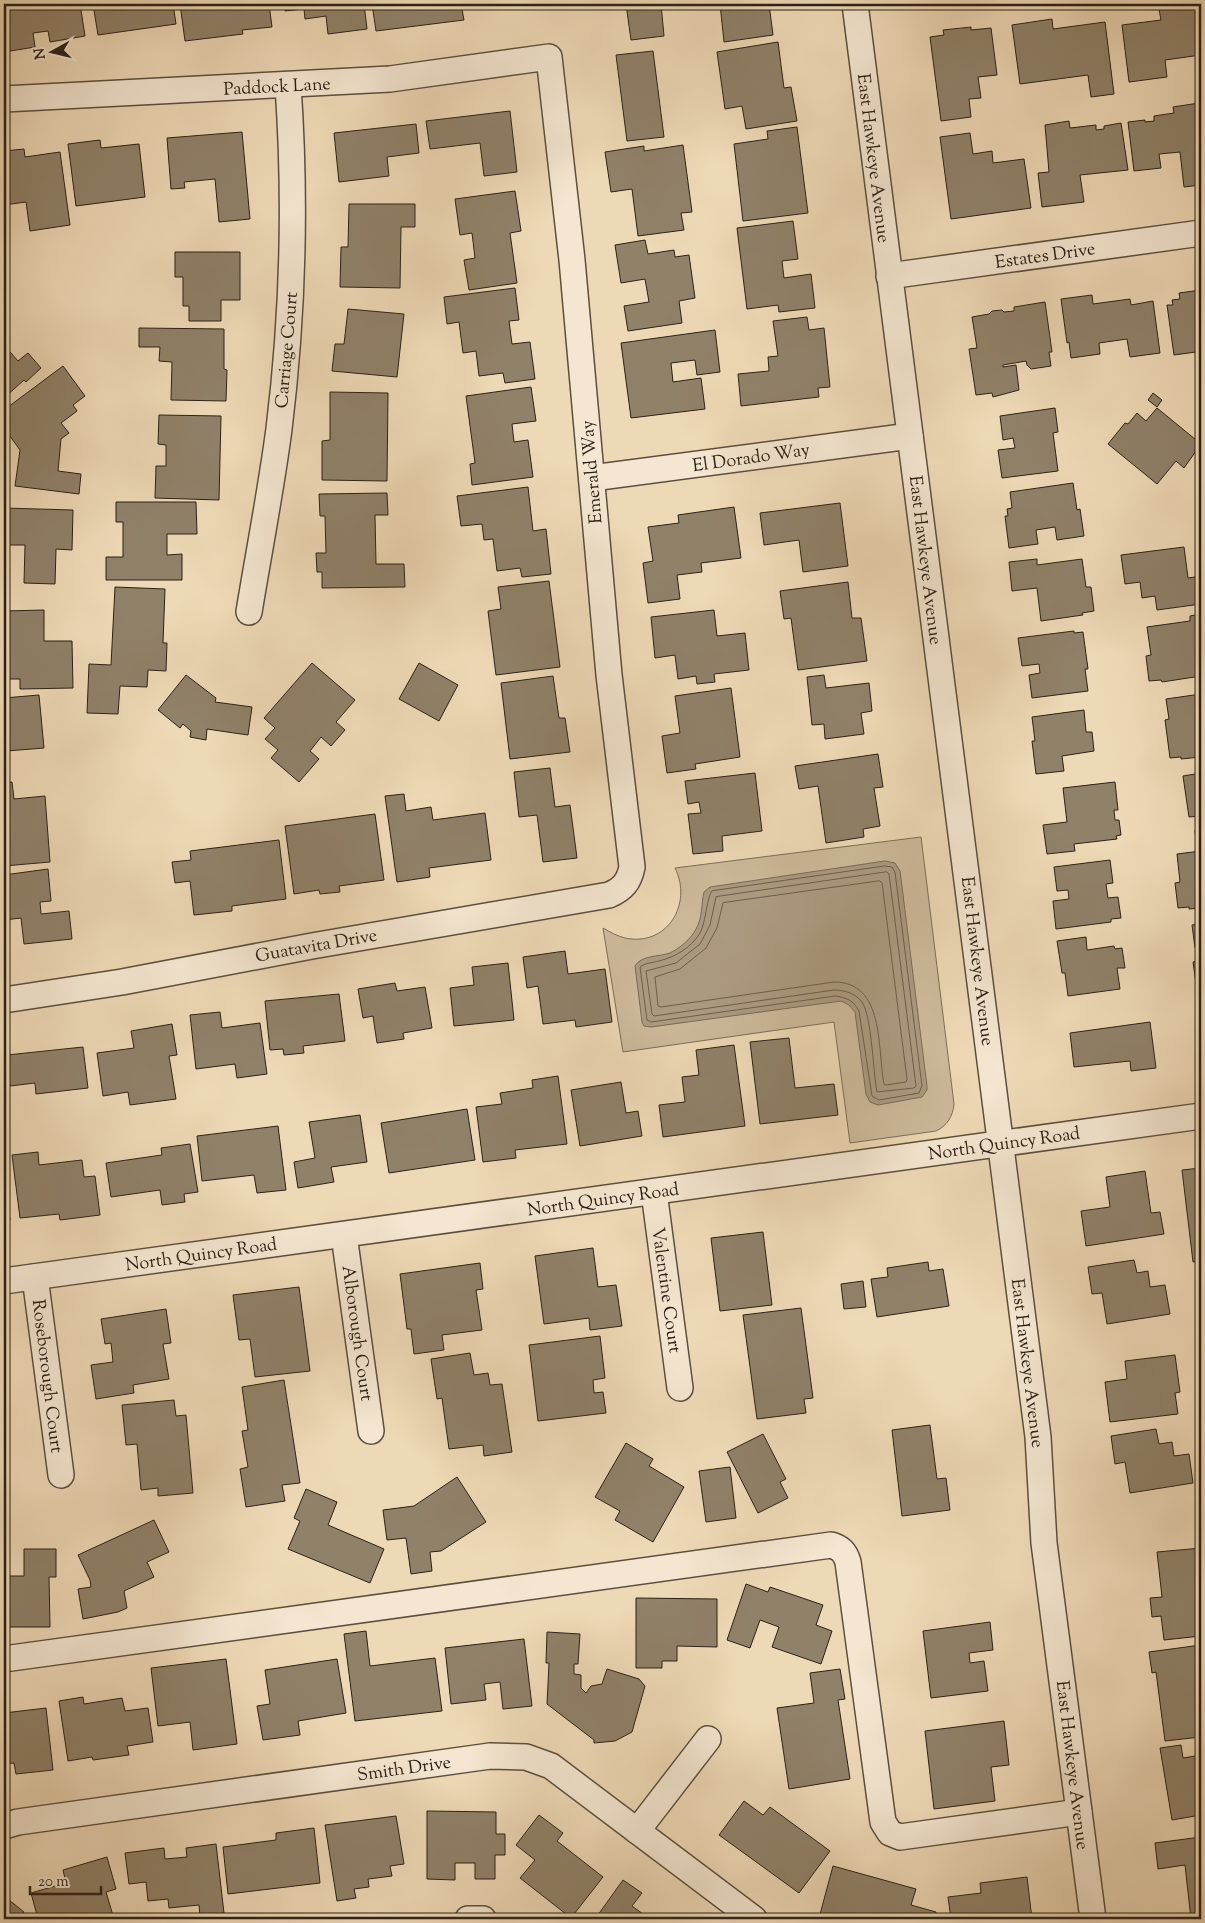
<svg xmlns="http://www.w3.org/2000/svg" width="1205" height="1923" font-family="'Sorts Mill Goudy',serif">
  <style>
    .green { fill: #cdba9b; stroke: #7c6e58 }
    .water { fill: #ac9a80; stroke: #786a56 }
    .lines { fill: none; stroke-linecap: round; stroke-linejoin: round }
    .shore { stroke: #6c5e4b; stroke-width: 1 }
    .building { fill: #908169; stroke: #2b2116 }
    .minor-casing { stroke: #5c4f3e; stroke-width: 28 }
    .minor { stroke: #f4e6d0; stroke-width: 25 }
    .labels { text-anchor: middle; stroke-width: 4; stroke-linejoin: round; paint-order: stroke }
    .street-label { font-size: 18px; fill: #2b2116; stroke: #f4e6d0 }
  </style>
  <rect width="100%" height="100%" fill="#eed9b6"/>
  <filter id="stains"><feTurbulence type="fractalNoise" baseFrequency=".004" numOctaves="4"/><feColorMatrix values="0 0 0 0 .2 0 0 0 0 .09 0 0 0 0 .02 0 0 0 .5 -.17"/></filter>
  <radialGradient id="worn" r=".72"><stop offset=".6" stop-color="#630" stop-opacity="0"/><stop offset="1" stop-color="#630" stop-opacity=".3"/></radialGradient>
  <path class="green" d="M 921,837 L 954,1104 C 953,1116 947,1126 936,1131 L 850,1143 L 834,1022 L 623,1052 L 603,928 C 610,932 617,936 625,938 C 667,947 693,904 675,868 Z"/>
  <path class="water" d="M 885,861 L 895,863 L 900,871 L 927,1086 L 927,1090 L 922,1097 L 878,1105 L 870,1102 L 866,1094 L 855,1012 L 849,1005 L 841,1001 L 651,1027 L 644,1026 L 642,1022 L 635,966 C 641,955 659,957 670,953 C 680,948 691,939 696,929 C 703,917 701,904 704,892 L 710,887 Z"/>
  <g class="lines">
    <g class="shore">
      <path d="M 885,866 L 892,867 L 895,872 L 922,1086 L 919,1093 L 879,1100 L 872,1096 L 859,1011 C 854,1001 846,997 835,996 L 651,1022 L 647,1020 L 640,967 C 645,963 652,963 659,961 C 675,957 691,948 700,933 C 706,922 707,896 712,891 Z"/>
      <path d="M 887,872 L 889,874 L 916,1086 L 914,1088 L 877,1092 C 873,1072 872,1017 862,1002 C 855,993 844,990 834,990 L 654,1016 L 652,1014 L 646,971 L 676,963 L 700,944 L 710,925 L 716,897 Z"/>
      <path d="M 880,881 L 882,883 L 907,1079 L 906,1082 L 886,1085 L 884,1084 C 877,1048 885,982 834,982 L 661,1007 L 658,1006 L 655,977 L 680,969 L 706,948 L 717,928 L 723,903 Z"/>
    </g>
  </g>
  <g class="building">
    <polygon points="4,4 80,4 85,36 50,42 48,31 33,33 35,47 4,52"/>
    <polygon points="93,4 173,4 176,24 98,35"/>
    <polygon points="180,4 269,4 272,27 242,30 243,34 185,41"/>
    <polygon points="285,4 364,4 367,29 328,34 326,16 305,19 304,9 285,11"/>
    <polygon points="372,4 461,4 464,20 376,31"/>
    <polygon points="626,4 661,4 664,36 631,40"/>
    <polygon points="720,4 769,4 773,35 724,42"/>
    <polygon points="1158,4 1198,4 1201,28 1201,55 1165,60 1167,77 1129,82 1122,25 1161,20"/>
    <polygon points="1052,19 1053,29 1105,22 1114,94 1091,97 1088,75 1020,84 1012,25"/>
    <polygon points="971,27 971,30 991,28 997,75 978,77 981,98 969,99 971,117 941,121 930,37 944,35 943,30"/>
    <polygon points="778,42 784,88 791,87 797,121 746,129 742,106 725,109 717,52"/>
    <polygon points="653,51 664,137 627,141 616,55"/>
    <polygon points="1199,103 1201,112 1201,185 1184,187 1180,152 1159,154 1161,168 1134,171 1128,122 1145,120 1145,122 1154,121 1154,116 1174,113 1173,107"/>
    <polygon points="510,111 517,172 484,176 480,143 430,149 426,121"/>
    <polygon points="1069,121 1070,128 1096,125 1096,130 1104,129 1104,126 1121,123 1128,170 1080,175 1084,202 1042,207 1038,173 1049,172 1045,125"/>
    <polygon points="416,124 419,153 387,157 389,176 339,182 334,133"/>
    <polygon points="797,127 808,213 743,221 734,144 768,139 767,131"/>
    <polygon points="242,132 250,219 219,222 215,179 184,182 185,188 171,189 167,138"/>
    <polygon points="970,133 973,154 992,151 993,163 1024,159 1031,208 951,219 940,137"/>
    <polygon points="100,140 101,148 139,144 145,197 76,206 68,144"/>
    <polygon points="683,145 692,212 681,213 684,230 638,236 632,189 611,192 605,152 644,146 644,151"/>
    <polygon points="24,149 25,157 60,152 70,225 30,231 26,202 4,205 4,151"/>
    <polygon points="515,191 521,231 510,233 517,283 469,290 464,260 475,258 472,233 460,235 455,199"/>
    <polygon points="349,204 415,204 415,227 401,227 400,288 340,287 341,247 348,247"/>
    <polygon points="793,221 798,259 782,261 784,278 811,274 815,308 779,312 778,305 747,309 737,228"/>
    <polygon points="645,240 648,254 674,250 675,257 689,255 695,298 679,301 682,323 628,331 624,306 649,302 645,279 621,283 615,245"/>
    <polygon points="175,252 240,252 240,300 221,300 221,321 189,321 189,306 183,306 183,277 175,277"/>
    <polygon points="515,288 519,320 509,321 512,344 530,342 535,379 505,383 503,373 479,376 476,351 463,353 459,322 447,324 444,297"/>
    <polygon points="1201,290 1201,348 1196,349 1196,352 1174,355 1167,305 1173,305 1172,300 1180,299 1179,293"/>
    <polygon points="1092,295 1093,304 1130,299 1131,305 1153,301 1160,353 1130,357 1127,339 1099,343 1100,354 1071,358 1069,342 1067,343 1061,299"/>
    <polygon points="1045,302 1052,352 1049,352 1051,366 1031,369 1027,365 1026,361 1003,365 1003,367 1016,365 1019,390 993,397 992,393 976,395 969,349 977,348 972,317 989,314 992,311 1002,310 1004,312 1014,311 1014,307"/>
    <polygon points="348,309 404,314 397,377 332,371 335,344 344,344"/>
    <polygon points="807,317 809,330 824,328 830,387 818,388 819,397 741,406 738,374 769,371 768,357 778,356 773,321"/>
    <polygon points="139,328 224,329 224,369 227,370 226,401 171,400 172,362 159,361 160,347 139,347"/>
    <polygon points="715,330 720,372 697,375 695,360 671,363 673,382 701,378 705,409 631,418 621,343"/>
    <polygon points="4,345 18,361 28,353 41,368 26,382 24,380 4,398"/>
    <polygon points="63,366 85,396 73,405 77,411 61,423 69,433 61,439 58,471 81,474 79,494 15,486 20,450 4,428 4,410"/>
    <polygon points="531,387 536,421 512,424 514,442 528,440 533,477 472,485 470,464 475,463 466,396"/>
    <polygon points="330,392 388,393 387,481 322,480 322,441 330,440"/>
    <polygon points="1153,393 1162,400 1157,407 1148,400"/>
    <polygon points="1055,408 1058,432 1053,433 1058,471 1002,478 998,450 1015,448 1013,438 1003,440 1000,416"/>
    <polygon points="1157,408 1201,444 1184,468 1176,461 1157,484 1108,444 1125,423 1128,424 1137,413 1146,421"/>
    <polygon points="159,415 221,416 219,500 155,498 156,466 166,466 166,445 158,444"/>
    <polygon points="1073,483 1077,510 1080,509 1084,536 1057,540 1055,527 1036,530 1038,544 1009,548 1005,516 1008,516 1007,509 1012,508 1010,492"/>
    <polygon points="528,487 533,531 546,529 551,574 522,577 520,568 497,571 493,539 484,540 482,524 461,526 457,496"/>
    <polygon points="387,493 388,515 375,515 376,564 404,564 405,587 322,588 322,572 317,572 316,553 326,553 325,516 320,516 319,494"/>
    <polygon points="116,502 196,502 197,534 167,534 167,555 182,554 182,580 106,580 106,557 123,557 123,522 116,522"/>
    <polygon points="840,503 848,566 803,572 799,540 764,545 760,513"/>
    <polygon points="734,507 741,558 701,563 702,572 677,575 680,599 648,603 643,563 653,561 648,527 679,523 678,515"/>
    <polygon points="4,508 73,510 72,550 56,549 55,584 24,583 25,545 4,545"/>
    <polygon points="1184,547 1188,578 1201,576 1201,604 1157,610 1155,596 1142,598 1140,582 1125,584 1121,555"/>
    <polygon points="1037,559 1037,565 1082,559 1086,587 1091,587 1094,611 1082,613 1083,615 1041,621 1037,588 1012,591 1009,562"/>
    <polygon points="549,581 560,667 496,675 488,611 501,609 498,587"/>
    <polygon points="848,582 852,618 861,618 867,661 798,670 791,618 784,619 780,591"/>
    <polygon points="115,587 165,589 163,643 167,643 166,671 148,670 147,687 120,686 118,714 87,713 89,664 111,665"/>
    <polygon points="44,610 44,641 72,641 73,688 20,689 20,679 4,679 4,611"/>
    <polygon points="714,610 717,636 745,633 749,670 714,674 715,682 697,684 696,676 678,679 675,655 655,658 651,617"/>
    <polygon points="1201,614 1201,644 1198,644 1201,676 1162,682 1161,680 1149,681 1146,656 1151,655 1147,627 1190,621 1190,616"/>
    <polygon points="1074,631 1074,633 1083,632 1088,669 1085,669 1088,691 1032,698 1029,675 1040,673 1039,664 1022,666 1018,638"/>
    <polygon points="312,663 355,700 336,722 345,730 331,746 321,737 310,751 319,759 299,782 271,758 278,750 265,739 275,728 264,718"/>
    <polygon points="419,663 458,685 439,721 399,699"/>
    <polygon points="186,675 216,698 215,702 252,707 248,735 207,729 206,740 190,737 191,731 183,724 180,728 158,710"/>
    <polygon points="824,675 826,688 869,683 872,711 861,713 864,734 825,739 824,724 812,725 807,677"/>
    <polygon points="553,676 559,718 565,718 570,752 510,759 501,683"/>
    <polygon points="731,688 740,757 695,764 696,769 667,773 662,736 680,733 675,696"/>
    <polygon points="1201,694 1201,757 1181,759 1181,757 1170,758 1165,720 1169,719 1166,699"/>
    <polygon points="39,695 44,748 7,751 8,767 4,767 4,698"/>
    <polygon points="1084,710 1086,732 1092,732 1094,751 1062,756 1064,771 1036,774 1032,741 1035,741 1032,717"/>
    <polygon points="878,754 883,787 874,788 880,826 863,829 864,837 826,843 818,786 799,789 795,766"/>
    <polygon points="550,768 555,807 570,805 577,858 543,862 537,815 519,817 514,772"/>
    <polygon points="755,773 762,831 722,836 723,851 693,854 688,814 701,813 699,802 688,804 685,781"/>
    <polygon points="1201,773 1201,816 1189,817 1183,776"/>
    <polygon points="12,782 14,799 45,796 50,862 4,866 4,783"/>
    <polygon points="1115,782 1118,810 1114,810 1115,820 1119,820 1121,835 1116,836 1117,839 1074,844 1075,851 1047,854 1043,825 1067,822 1063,788"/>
    <polygon points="404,794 406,811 431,807 433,820 485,813 491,860 429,868 430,877 397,882 385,796"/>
    <polygon points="375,814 384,880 339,886 340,892 320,894 319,890 294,894 285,826"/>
    <polygon points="1199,826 1201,826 1201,840 1196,841 1195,830 1199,830"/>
    <polygon points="279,840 286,899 232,906 232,911 194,915 190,881 175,883 172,862 191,860 190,851"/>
    <polygon points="1201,851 1201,908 1189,909 1189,907 1178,908 1175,883 1180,882 1177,854"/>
    <polygon points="1110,860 1113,883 1106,884 1108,898 1118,897 1121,918 1111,919 1111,922 1056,929 1053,901 1069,899 1068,890 1057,891 1054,867"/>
    <polygon points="48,869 51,901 40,902 41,914 69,911 72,939 24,944 21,918 4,920 4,875"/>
    <polygon points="1201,924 1201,949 1201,947 1195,948 1192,925"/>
    <polygon points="1086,937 1087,950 1114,946 1115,949 1122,948 1125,968 1117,968 1120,989 1068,996 1065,973 1062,973 1057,941"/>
    <polygon points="565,951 568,974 605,969 612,1022 576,1027 575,1020 543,1024 538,986 527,988 523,957"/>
    <polygon points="1201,960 1201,984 1196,984 1193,962"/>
    <polygon points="508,963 514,1020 454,1026 450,988 474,985 472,967"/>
    <polygon points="395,983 397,991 425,987 432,1028 403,1033 404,1039 377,1043 373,1016 363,1018 358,989"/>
    <polygon points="339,994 345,1041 303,1046 304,1053 284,1055 283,1049 270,1050 265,1001"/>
    <polygon points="220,1012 222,1028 260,1023 267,1074 237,1078 235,1064 196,1069 190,1015"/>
    <polygon points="1150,1022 1156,1068 1131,1071 1130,1061 1074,1067 1070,1033"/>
    <polygon points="172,1024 177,1055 169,1056 176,1099 130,1105 128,1092 103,1096 97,1053 134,1048 131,1031"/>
    <polygon points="789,1038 795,1088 834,1084 838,1115 760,1124 750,1042"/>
    <polygon points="734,1045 745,1126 663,1137 659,1105 685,1102 682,1077 699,1075 696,1050"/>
    <polygon points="83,1047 88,1088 36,1094 35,1083 10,1086 7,1055"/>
    <polygon points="558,1076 567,1144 515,1150 516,1158 483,1162 476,1107 502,1104 500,1093 533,1088 532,1080"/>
    <polygon points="621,1082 626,1113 638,1111 642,1136 580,1146 571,1090"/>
    <polygon points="467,1109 475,1160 389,1173 381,1123"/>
    <polygon points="360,1115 367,1162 331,1167 334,1182 298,1188 294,1162 315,1158 309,1122"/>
    <polygon points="278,1126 286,1190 257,1193 254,1175 202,1181 197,1136"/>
    <polygon points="190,1144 198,1192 184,1194 185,1202 162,1205 160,1190 111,1197 106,1163 162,1155 161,1148"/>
    <polygon points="38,1152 39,1165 82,1160 84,1177 95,1176 100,1215 60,1220 59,1214 20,1218 12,1155"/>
    <polygon points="1201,1168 1201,1261 1193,1262 1182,1170"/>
    <polygon points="1145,1171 1151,1213 1160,1212 1164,1234 1086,1246 1081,1211 1110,1207 1106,1177"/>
    <polygon points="4,1182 10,1220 4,1221"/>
    <polygon points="763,1232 772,1305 720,1311 711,1238"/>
    <polygon points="593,1248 598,1287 616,1285 622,1326 590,1330 589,1318 544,1324 535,1256"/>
    <polygon points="1134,1260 1137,1273 1148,1271 1150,1287 1165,1285 1170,1314 1107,1324 1102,1293 1092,1294 1088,1267"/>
    <polygon points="928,1262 929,1271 943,1269 949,1306 877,1317 871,1279 888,1277 887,1268"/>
    <polygon points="480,1263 483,1289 476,1290 482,1330 442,1335 444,1350 414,1354 411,1329 407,1329 400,1274"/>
    <polygon points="863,1281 866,1307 844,1309 841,1284"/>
    <polygon points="299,1287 310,1371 255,1377 250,1339 239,1340 233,1295"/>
    <polygon points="801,1308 813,1398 804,1399 806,1413 757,1419 743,1315"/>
    <polygon points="166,1309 171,1343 163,1344 169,1379 133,1385 134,1393 96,1399 91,1365 113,1362 111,1343 105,1344 101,1319"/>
    <polygon points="600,1336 605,1378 593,1380 594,1393 603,1392 606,1413 538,1421 529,1345"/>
    <polygon points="470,1353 474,1375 488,1373 490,1385 502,1384 512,1452 484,1456 483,1445 449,1449 442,1398 437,1399 431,1359"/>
    <polygon points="1175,1355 1180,1392 1175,1393 1178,1414 1110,1422 1105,1382 1127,1379 1125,1361"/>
    <polygon points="284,1380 300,1483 282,1485 285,1501 246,1507 240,1469 248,1467 242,1431 248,1430 242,1387"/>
    <polygon points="174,1400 176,1416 186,1415 193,1493 158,1496 158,1488 141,1490 137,1444 126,1445 122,1405"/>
    <polygon points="930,1425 937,1479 946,1478 950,1510 902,1516 892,1430"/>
    <polygon points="1156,1429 1159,1444 1172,1442 1174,1456 1189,1454 1193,1483 1130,1493 1125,1462 1115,1464 1111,1436"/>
    <polygon points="763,1434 786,1479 780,1482 788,1498 758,1513 727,1452"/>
    <polygon points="626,1443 653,1459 649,1466 684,1487 653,1542 615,1520 620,1511 595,1497"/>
    <polygon points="730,1467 736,1518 706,1522 699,1471"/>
    <polygon points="457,1477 486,1522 441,1551 430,1552 432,1571 411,1574 406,1538 387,1540 383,1510 414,1506"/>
    <polygon points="306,1489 337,1502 328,1525 384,1549 370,1583 288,1549 300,1521 294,1518"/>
    <polygon points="154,1520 169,1552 147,1562 154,1577 124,1591 127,1608 118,1612 83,1619 78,1589 91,1587 90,1580 78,1555"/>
    <polygon points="1201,1548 1201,1636 1164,1640 1161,1616 1152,1617 1150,1598 1162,1597 1157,1552"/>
    <polygon points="24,1549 56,1549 56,1577 49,1577 50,1627 4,1627 4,1576 24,1576"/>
    <polygon points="746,1584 768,1592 770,1587 823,1605 816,1625 832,1631 821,1664 772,1647 779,1627 760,1620 750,1648 727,1640"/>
    <polygon points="636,1598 717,1599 717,1647 677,1646 677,1661 662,1661 662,1668 636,1668"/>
    <polygon points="990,1622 993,1650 969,1653 970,1663 984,1661 988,1691 931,1698 923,1631"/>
    <polygon points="366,1631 370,1666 435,1658 442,1711 355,1721 344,1634"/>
    <polygon points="547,1632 580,1634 578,1664 574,1664 574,1674 581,1675 581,1688 586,1693 591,1686 602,1684 607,1669 639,1679 645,1686 632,1732 615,1741 594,1743 594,1740 547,1704 549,1663 546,1663"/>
    <polygon points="524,1639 532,1706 503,1709 500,1682 484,1684 486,1700 451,1704 445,1648"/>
    <polygon points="1201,1645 1201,1737 1165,1741 1156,1672 1152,1673 1149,1652"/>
    <polygon points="226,1659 237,1744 193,1750 190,1722 158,1726 151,1668"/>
    <polygon points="337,1659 346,1713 298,1721 300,1735 263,1740 257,1706 270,1704 265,1670"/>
    <polygon points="840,1669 845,1699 838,1700 850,1779 789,1789 777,1708 814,1703 810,1673"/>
    <polygon points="83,1697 84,1704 122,1698 125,1711 148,1708 153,1742 127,1746 129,1755 93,1760 92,1757 68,1761 59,1701"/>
    <polygon points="46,1708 53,1770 16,1774 14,1763 4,1764 4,1713"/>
    <polygon points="1004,1721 1009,1765 991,1767 995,1801 934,1809 925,1731"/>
    <polygon points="1181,1745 1183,1758 1201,1755 1201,1815 1172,1820 1160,1748"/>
    <polygon points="744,1801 763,1815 770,1807 830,1851 799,1893 719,1835"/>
    <polygon points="427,1811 496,1812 496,1834 505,1834 505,1855 495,1855 495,1879 475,1879 475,1863 455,1863 455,1880 427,1879"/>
    <polygon points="539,1815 563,1833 557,1841 603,1877 571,1918 520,1878 535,1860 516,1845"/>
    <polygon points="396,1816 404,1864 390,1866 392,1876 368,1879 369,1887 354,1889 356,1898 337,1901 325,1825"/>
    <polygon points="314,1828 320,1883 228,1894 223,1847 276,1840 276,1833"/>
    <polygon points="1201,1837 1201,1919 1191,1919 1185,1865 1158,1869 1155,1843"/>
    <polygon points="216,1844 224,1913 200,1916 199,1905 169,1908 168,1899 148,1901 146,1882 129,1884 125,1853 164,1848 165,1859 187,1857 186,1848"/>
    <polygon points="107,1857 116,1889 106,1892 114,1919 38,1919 31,1893 66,1883 63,1870"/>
    <polygon points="833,1866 916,1889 911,1905 936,1912 934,1919 819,1918"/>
    <polygon points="1027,1877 1032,1919 951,1919 948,1897 981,1893 980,1883"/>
    <polygon points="623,1880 642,1893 632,1906 650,1919 595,1919"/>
    <polygon points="4,1896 24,1912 19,1919 4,1919"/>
  </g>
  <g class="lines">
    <g class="minor-casing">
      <g id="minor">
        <polyline points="855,4 1038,1437 1044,1543 1093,1919"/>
        <path d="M 4,99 L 390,79 L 549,57 L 572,260 L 609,675 L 632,867 C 629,882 623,889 609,895 L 312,946 L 122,982 L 4,1000"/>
        <polyline points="889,276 1201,233"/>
        <polyline points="592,478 910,436"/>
        <path d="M 249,612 C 259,551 271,490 279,429 C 293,315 296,200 288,86"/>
        <polyline points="654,1192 680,1388"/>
        <polyline points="344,1235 371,1431"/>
        <polyline points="35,1277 61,1475"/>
        <polyline points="4,1281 1201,1116"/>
        <path d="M 4,1659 L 831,1545 C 841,1548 845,1552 848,1562 L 883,1822 L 890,1833 L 900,1837 L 1079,1812"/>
        <polyline points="4,1826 18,1822 490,1756 526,1757 551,1766 754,1919"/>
        <polyline points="637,1831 708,1739"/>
        <polyline points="468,1919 483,1919"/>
      </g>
    </g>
    <use href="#minor" class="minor"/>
  </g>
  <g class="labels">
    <g class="street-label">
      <text transform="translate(277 86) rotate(-3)" y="6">Paddock Lane</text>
      <text transform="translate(874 158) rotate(83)" y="6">East Hawkeye Avenue</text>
      <text transform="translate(1045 255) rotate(-8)" y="6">Estates Drive</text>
      <text transform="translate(286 350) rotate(-85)" y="6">Carriage Court</text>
      <text transform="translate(751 457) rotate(-8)" y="6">El Dorado Way</text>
      <text transform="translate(591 472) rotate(-95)" y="6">Emerald Way</text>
      <text transform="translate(926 560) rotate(83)" y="6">East Hawkeye Avenue</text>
      <text transform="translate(316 945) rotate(-10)" y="6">Guatavita Drive</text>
      <text transform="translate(978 961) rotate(83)" y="6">East Hawkeye Avenue</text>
      <text transform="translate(1004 1143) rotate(-8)" y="6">North Quincy Road</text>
      <text transform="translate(603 1199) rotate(-8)" y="6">North Quincy Road</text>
      <text transform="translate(201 1254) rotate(-8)" y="6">North Quincy Road</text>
      <text transform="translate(667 1290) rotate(82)" y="6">Valentine Court</text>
      <text transform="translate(358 1333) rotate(82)" y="6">Alborough Court</text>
      <text transform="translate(1028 1363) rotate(83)" y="6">East Hawkeye Avenue</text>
      <text transform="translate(48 1376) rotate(83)" y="6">Roseborough Court</text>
      <text transform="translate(1073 1765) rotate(83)" y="6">East Hawkeye Avenue</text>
      <text transform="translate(404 1768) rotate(-8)" y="6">Smith Drive</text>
    </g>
  </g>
  <rect width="1205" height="1923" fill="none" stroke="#eed9b6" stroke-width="20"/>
  <rect x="5" y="5" width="1195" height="1913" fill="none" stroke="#2b2116" stroke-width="2.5"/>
  <rect x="10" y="10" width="1185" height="1903" fill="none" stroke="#2b2116"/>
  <g transform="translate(52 52) rotate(262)" stroke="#f4e6d0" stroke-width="4" paint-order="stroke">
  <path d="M0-4L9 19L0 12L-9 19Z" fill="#2b2116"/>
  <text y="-8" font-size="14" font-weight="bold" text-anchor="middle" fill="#2b2116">N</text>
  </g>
  <path d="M30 1886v8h71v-8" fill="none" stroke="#2b2116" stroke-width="2.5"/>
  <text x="38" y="1886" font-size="15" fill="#2b2116" stroke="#f4e6d0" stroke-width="4" paint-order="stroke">20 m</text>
  <rect width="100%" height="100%" filter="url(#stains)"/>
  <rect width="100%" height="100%" fill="url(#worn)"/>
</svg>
